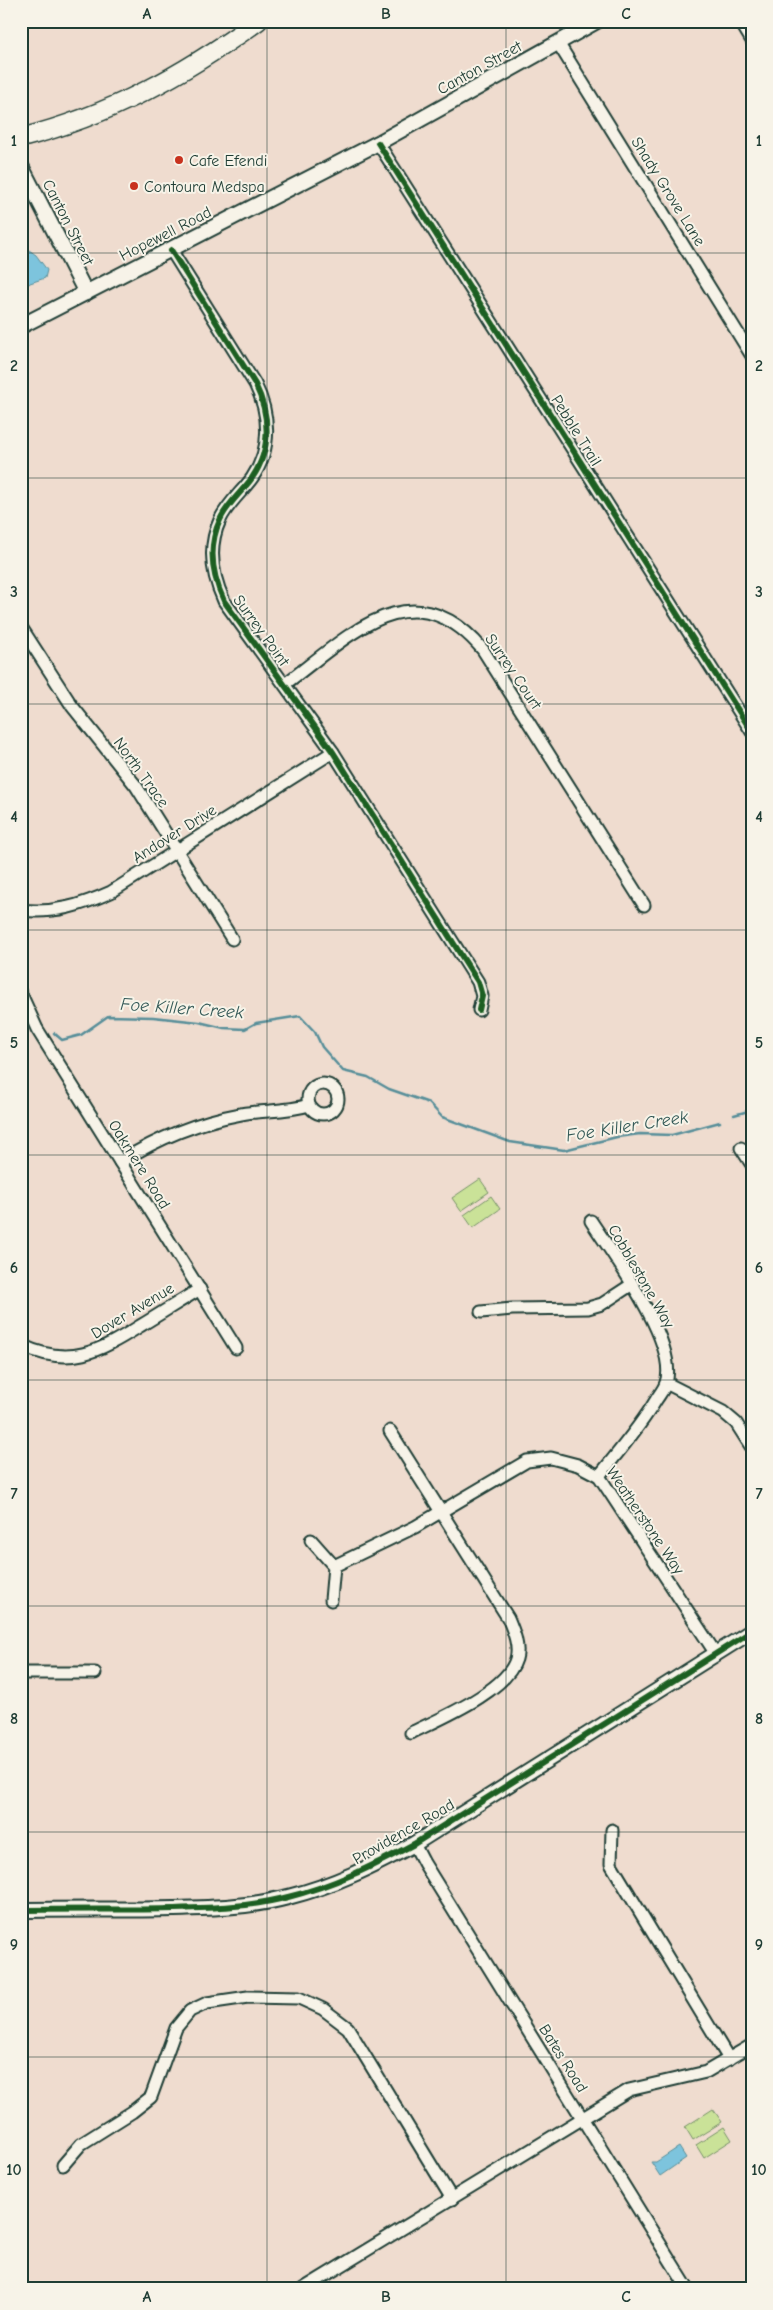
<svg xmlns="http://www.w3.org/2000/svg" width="773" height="2310" font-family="'Comic Neue',sans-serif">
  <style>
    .green { fill: #cae298; stroke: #749066 }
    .water { fill: #7dc4dd; stroke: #578e99 }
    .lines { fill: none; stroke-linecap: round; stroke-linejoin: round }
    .stream { stroke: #578e99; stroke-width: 2.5 }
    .minor-casing { stroke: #1f3d34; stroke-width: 15 }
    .tertiary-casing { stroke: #1f3d34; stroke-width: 18 }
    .primary-casing { stroke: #1f3d34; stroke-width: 21 }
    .minor { stroke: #f7f3e8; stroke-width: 11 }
    .tertiary { stroke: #f7f3e8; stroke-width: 14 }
    .primary { stroke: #f7f3e8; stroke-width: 18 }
    .cycleway-casing { stroke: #f7f3e8; stroke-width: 9 }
    .cycleway { stroke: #1b5e20; stroke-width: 6 }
    .grid { fill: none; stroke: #1f3d34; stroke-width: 1; stroke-opacity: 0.55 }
    .poi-dot { fill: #c8321e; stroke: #f7f3e8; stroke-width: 2 }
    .labels { text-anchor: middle; stroke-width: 4; stroke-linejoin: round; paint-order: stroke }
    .street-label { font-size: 16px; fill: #1f3d34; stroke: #f7f3e8 }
    .poi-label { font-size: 16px; fill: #1f3d34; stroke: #f7f3e8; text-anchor: start }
    .water-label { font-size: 18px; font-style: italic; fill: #325856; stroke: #f7f3e8 }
    .neatline { fill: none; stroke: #1f3d34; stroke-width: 2 }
    .grid-label { font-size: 16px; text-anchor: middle; font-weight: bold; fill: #1f3d34 }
  </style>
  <rect width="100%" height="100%" fill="#efdccf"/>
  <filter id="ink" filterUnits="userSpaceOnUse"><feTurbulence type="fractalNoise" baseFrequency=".02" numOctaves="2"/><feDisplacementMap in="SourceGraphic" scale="10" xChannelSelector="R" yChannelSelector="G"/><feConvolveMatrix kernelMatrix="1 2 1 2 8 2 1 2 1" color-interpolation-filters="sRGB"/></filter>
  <g filter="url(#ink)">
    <g class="green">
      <polygon points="480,1179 489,1192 461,1211 452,1198"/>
      <polygon points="491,1196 500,1209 473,1228 464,1215"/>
      <polygon points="713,2109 722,2122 693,2140 685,2127"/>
      <polygon points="724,2127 732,2140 704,2158 696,2145"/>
    </g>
    <g class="water">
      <polygon points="29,250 36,255 47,270 45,278 30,283 21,291 21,255"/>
      <polygon points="679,2147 686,2158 660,2176 651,2162 656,2162"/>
    </g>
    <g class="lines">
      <g class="stream">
        <polyline points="54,1033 62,1040 81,1035 108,1016 153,1017 199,1022 224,1028 245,1029 256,1023 300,1016 315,1032 322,1047 343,1071 368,1077 389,1089 429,1103 442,1117 510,1142 564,1150 617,1137 640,1134 672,1135 720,1122"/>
        <polyline points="734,1115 752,1110"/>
      </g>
      <g class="minor-casing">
        <g id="minor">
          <polyline points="740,21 752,41"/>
          <polyline points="558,43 752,356"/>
          <polyline points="378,143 752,732"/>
          <path d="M 171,250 L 255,384 C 270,414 272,449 252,478 C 242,492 227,504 220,520 C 207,548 212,575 224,601 L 333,752 L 478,982 L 482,996 L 479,1010"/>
          <polyline points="21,627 72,706 136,786 232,939"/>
          <path d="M 285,684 C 348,637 413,566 483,650 L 644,905"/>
          <path d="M 21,910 C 54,914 82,905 111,892 L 333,752"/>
          <polyline points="21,994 37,1029 236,1348"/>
          <circle cx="323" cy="1099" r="15"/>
          <polyline points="741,1148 752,1165"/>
          <path d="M 120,1162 C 158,1138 197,1122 241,1114 C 264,1110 286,1112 309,1105"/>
          <path d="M 591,1221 C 613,1255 679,1343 666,1383 C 664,1389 659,1395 656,1400 C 640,1427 619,1451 599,1476"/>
          <polyline points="481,1312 512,1309 588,1308 602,1304 631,1285"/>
          <path d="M 21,1345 C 69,1368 99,1352 140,1326 C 160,1314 180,1301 200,1289"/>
          <polyline points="666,1383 723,1412 736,1423 752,1448"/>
          <path d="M 390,1431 L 508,1618 C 513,1630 520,1646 516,1659 C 507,1691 439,1719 411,1733"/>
          <polyline points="311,1540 334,1566 331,1600"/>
          <polyline points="334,1566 415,1527 527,1461 551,1458 578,1465 599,1476 716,1654"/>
          <polyline points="21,1673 95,1673"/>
          <polyline points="612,1830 611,1864 729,2059"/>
          <polyline points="414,1844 424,1863 688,2289"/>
          <polyline points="63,2165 81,2144 132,2112 151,2097 176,2028 190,2011 207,2003 248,1997 299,1998 323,2009 348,2028 452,2199"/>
          <polyline points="303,2289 629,2090 706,2072 752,2045"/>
        </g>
      </g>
      <g class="tertiary-casing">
        <g id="tertiary">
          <polyline points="21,166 86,293"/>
          <polyline points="21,326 378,143 597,21"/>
          <path d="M 21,1910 C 72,1909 123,1910 174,1909 C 212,1908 251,1907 288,1897 C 333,1886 373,1866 414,1844 L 752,1631"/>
        </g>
      </g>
      <g class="primary-casing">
        <path id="primary" d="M 21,138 C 111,115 183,75 258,21"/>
      </g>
      <use href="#minor" class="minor"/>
      <use href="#tertiary" class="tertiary"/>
      <use href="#primary" class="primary"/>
      <g class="cycleway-casing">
        <g id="cycleway">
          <polyline points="378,143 752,732"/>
          <path d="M 171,250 L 255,384 C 270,414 272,449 252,478 C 242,492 227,504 220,520 C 207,548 212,575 224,601 L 333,752 L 478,982 L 482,996 L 479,1010"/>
          <path d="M 21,1910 C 72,1909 123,1910 174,1909 C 212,1908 251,1907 288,1897 C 333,1886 373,1866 414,1844 L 752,1631"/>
        </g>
      </g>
      <use href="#cycleway" class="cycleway"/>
    </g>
  </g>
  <path class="grid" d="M 267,21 L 267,2289M 506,21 L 506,2289M 21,253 L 752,253M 21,478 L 752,478M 21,704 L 752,704M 21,930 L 752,930M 21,1155 L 752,1155M 21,1380 L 752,1380M 21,1606 L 752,1606M 21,1832 L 752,1832M 21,2057 L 752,2057"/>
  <g class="poi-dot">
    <circle cx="179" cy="160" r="5"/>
    <circle cx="134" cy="186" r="5"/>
  </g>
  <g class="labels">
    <g class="street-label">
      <text transform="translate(479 67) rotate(-29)" y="6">Canton Street</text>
      <text transform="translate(669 191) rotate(58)" y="6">Shady Grove Lane</text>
      <text transform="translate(69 222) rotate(63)" y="6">Canton Street</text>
      <text transform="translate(165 233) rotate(-27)" y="6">Hopewell Road</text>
      <text transform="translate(577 430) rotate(58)" y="6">Pebble Trail</text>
      <text transform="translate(262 630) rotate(54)" y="6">Surrey Point</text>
      <text transform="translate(514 671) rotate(56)" y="6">Surrey Court</text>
      <text transform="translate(142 772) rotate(54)" y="6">North Trace</text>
      <text transform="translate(174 833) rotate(-32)" y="6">Andover Drive</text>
      <text transform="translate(140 1164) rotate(58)" y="6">Oakmere Road</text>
      <text transform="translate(642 1276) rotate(60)" y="6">Cobblestone Way</text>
      <text transform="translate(132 1310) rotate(-31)" y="6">Dover Avenue</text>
      <text transform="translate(646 1520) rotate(56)" y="6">Weatherstone Way</text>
      <text transform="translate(403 1831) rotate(-30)" y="6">Providence Road</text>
      <text transform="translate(564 2058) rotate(58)" y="6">Bates Road</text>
    </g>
    <g class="poi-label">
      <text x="189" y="166">Cafe Efendi</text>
      <text x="144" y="192">Contoura Medspa</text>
    </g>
    <g class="water-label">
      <text transform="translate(182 1008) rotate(4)" y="6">Foe Killer Creek</text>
      <text transform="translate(627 1126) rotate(-9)" y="6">Foe Killer Creek</text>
    </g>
  </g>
  <rect width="773" height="2310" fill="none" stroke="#f7f3e8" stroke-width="55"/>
  <rect x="28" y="28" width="718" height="2254" class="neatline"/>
  <g class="grid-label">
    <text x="147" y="19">A</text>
    <text x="386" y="19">B</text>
    <text x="626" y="19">C</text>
    <text x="14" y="146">1</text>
    <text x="759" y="146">1</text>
    <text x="14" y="371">2</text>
    <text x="759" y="371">2</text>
    <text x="14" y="597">3</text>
    <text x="759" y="597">3</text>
    <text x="14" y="822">4</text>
    <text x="759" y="822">4</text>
    <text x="14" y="1048">5</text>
    <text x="759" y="1048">5</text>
    <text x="14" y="1273">6</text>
    <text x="759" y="1273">6</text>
    <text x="14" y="1499">7</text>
    <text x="759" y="1499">7</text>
    <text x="14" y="1724">8</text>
    <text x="759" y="1724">8</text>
    <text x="14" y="1950">9</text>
    <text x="759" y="1950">9</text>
    <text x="14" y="2175">10</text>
    <text x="759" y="2175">10</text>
    <text x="147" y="2302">A</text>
    <text x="386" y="2302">B</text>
    <text x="626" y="2302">C</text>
  </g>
</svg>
